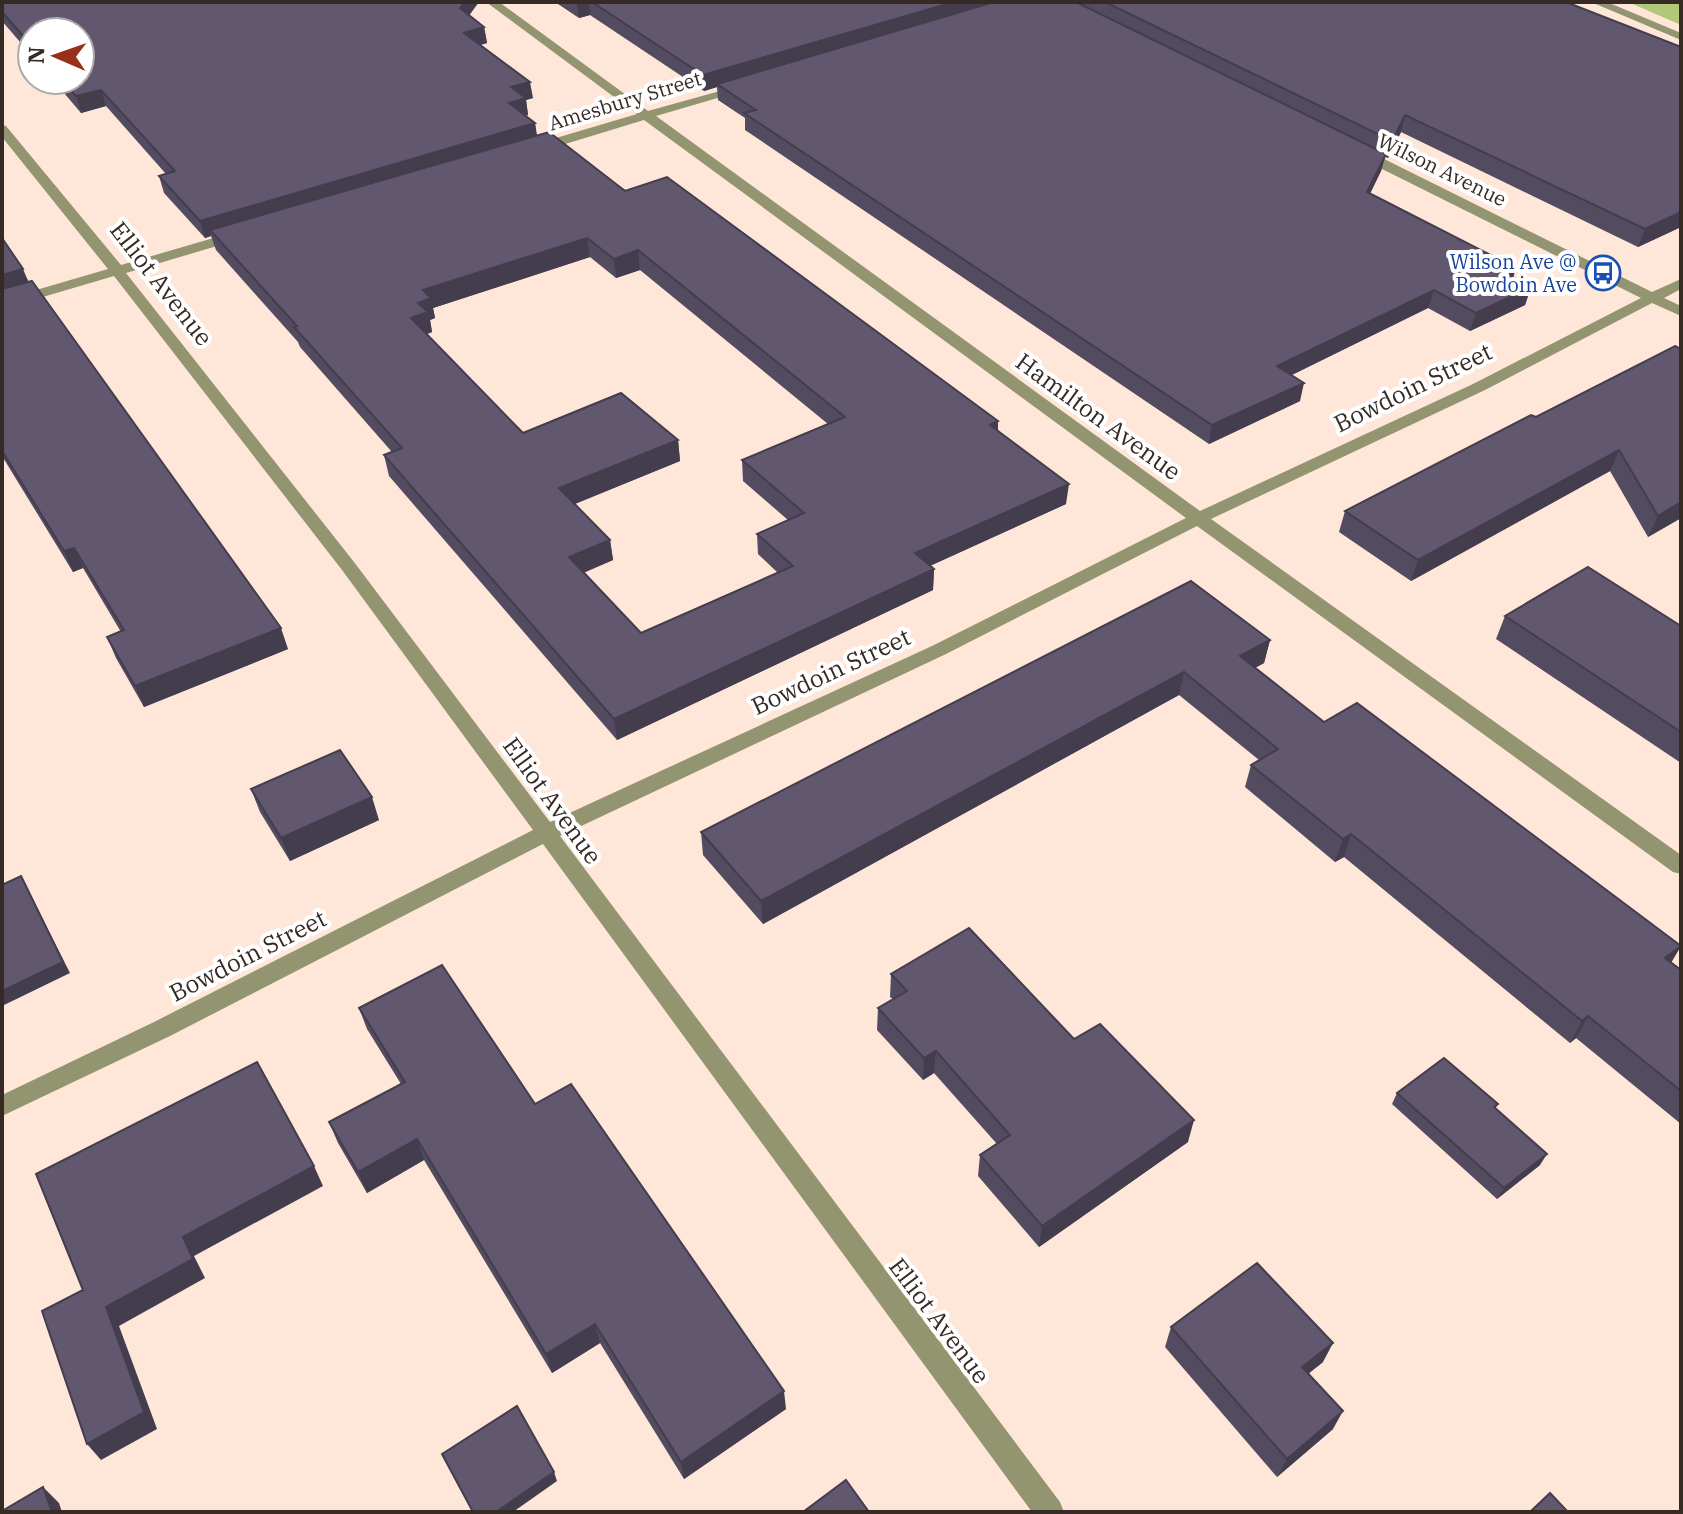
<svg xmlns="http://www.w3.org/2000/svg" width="1683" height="1514" font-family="'IBM Plex Serif',serif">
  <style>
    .green { fill: #b1c779 }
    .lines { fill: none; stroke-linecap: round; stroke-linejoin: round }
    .minor { fill: #939470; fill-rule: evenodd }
    .wall { fill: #534b5f; fill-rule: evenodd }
    .shaded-wall { fill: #443d4e }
    .building { fill: #61576f; stroke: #443d4e; stroke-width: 2; fill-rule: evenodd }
    .labels { text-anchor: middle; stroke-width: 8; stroke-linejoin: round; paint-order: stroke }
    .far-street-label { font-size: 20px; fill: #352a24; stroke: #fff }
    .far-transit-label { font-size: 20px; fill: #164399; stroke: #fff; text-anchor: end }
    .street-label { font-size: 24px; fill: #352a24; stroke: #fff }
  </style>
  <rect width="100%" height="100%" fill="#fee6d9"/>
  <polygon class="green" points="1628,2 1681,2 1681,25"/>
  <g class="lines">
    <g class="minor">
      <polygon points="486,2 499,2 648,111 745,84 745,90 656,116 1200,511 1473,384 1641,298 1354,155 1354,149 1364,149 1652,292 1681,279 1681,289 1664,298 1681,306 1681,316 1652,303 1485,390 1211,519 1681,855 1681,874 1673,872 1197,526 946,654 560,836 1060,1502 1064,1512 1032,1512 543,844 170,1036 2,1116 2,1095 154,1022 533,830 342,570 114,276 2,309 2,300 108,269 2,137 2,125 6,126 121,265 234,232 244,232 244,238 126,273 354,562 550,822 932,646 1186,518 644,120 539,152 529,152 529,146 637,114"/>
      <polygon points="1591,2 1607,2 1681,33 1681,40"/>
    </g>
  </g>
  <g class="wall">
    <path d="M 2,2 L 469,15 L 484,27 L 487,43 L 480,45 L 533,98 L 526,100 L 528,115 L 525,116 L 535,123 L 537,135 L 998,421 L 998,430 L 1066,504 L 930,566 L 934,569 L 933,590 L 617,740 L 389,476 L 384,455 L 392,452 L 300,347 L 298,342 L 216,250 L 211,236 L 205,238 L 164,193 L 159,176 L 166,174 L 106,106 L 81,113 L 53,80 L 80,80 L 32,32 L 32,56 L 2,21 ZM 590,257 L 616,278 L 640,270 L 828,424 L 742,460 L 743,481 L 788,520 L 757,534 L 758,554 L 778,573 L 641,633 L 584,572 L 613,560 L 610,540 L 575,504 L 680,461 L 678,440 L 523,433 L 427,334 L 432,332 L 430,320 L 435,318 L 433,308 Z"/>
    <polygon points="555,2 1566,2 1681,47 1681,227 1638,247 1401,132 1388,158 1385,157 1381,171 1370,194 1516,268 1513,278 1531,287 1525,305 1470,331 1428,308 1292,375 1300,401 1209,444 745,130 745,118 718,100 717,87 704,91 590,15 579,18"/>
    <polygon points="2,238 29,282 288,649 144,707 116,658 107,637 121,632 83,568 73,572 2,456"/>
    <polygon points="1681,349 1681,518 1648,537 1610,471 1411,581 1339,532 1345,511 1536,417"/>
    <polygon points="1505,616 1681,626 1681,763 1496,639"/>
    <polygon points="1270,640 1264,663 1255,668 1324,722 1681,946 1671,962 1681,970 1681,1124 1576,1038 1570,1043 1344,857 1335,862 1245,787 1251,765 1259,760 1179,695 763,924 703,855 701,832"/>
    <polygon points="251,789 379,820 290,861 260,812"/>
    <polygon points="891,974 1074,1039 1188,1142 1039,1247 978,1176 980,1155 997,1144 934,1073 923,1080 877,1030 878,1008 893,999 890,997"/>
    <polygon points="359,1008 535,1104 786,1409 684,1479 600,1343 552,1373 424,1160 367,1193 338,1143 329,1122 401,1084 367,1029"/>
    <polygon points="1397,1093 1498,1104 1495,1109 1540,1165 1497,1199 1392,1104"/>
    <polygon points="1171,1327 1323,1362 1309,1373 1333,1429 1277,1477 1165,1347"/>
  </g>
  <g class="shaded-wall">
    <polygon points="465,2 479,2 463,24 460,8"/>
    <polygon points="580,2 589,2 590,15 579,18 577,3"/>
    <polygon points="954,2 1006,2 717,84 717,87 704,91 703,75"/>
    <polygon points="484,27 487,43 466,49 464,33"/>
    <polygon points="530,82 533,98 526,100 528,115 511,120 509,103 511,87"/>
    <polygon points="101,90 106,106 81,113 76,96"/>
    <polygon points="1405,115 1401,132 1388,158 1392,141"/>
    <polygon points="535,123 537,140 210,230 211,236 205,238 200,221"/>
    <polygon points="1386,154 1381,171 1362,209 1367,192"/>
    <polygon points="1681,212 1681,227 1638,247 1645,229"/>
    <polygon points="587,238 590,257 433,308 435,318 430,320 432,332 415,338 411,318 423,290"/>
    <polygon points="638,250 640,270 616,278 614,259"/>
    <polygon points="1516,268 1510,286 1505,273"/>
    <polygon points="23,269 31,288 2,297 2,275"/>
    <polygon points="1531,287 1525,305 1470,331 1476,313"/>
    <polygon points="1434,290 1428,308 1273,384 1277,366"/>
    <polygon points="1304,383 1300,401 1209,444 1212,425"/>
    <polygon points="998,421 997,441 990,425"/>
    <polygon points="678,440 680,461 562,509 559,488"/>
    <polygon points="1619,450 1610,471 1411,581 1418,560"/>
    <polygon points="1069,484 1066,504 914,573 915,553"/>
    <polygon points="1681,502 1681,518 1648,537 1658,516"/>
    <polygon points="610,540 613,560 572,578 569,557"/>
    <polygon points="74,548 83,568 73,572 64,551"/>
    <polygon points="934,569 933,590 617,740 614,719"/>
    <polygon points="281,628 288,649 144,707 135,686"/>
    <polygon points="1270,640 1264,663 1234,679 1240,656"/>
    <polygon points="1184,672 1179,695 763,924 761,901"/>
    <polygon points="372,797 379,820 290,861 281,838"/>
    <polygon points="1351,834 1344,857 1335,862 1343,839"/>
    <polygon points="21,876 70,973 2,1006 2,991"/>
    <polygon points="1681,946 1668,968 1665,958"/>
    <polygon points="1588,1016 1576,1038 1570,1043 1582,1021"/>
    <polygon points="936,1051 934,1073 923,1080 924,1058"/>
    <polygon points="1194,1120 1188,1142 1039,1247 1042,1226"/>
    <polygon points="417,1139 424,1160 367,1193 358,1172"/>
    <polygon points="1547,1154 1540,1165 1497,1199 1504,1188"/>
    <polygon points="314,1166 323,1186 194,1256 205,1278 119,1326 157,1429 101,1460 87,1444 106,1307 183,1237"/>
    <polygon points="595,1324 600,1343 552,1373 546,1354"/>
    <polygon points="1333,1343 1323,1362 1293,1386 1302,1367"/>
    <polygon points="784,1391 786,1409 684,1479 681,1462"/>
    <polygon points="1343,1411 1333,1429 1277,1477 1287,1459"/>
    <polygon points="554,1472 557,1481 513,1512 496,1512"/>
    <polygon points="43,1487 59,1503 62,1512 52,1512"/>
  </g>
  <g class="building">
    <polygon points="2,2 465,2 460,8 484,27 464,33 530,82 511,87 526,98 509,103 535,123 200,221 159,176 175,171 101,90 76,96 62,80 80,80 80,32 32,32 32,46 2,12"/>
    <polygon points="592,2 954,2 703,75"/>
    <polygon points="994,2 1076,2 1386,154 1367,192 1516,268 1505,273 1531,287 1476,313 1434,290 1277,366 1304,383 1212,425 744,113 756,110 717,84"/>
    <polygon points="1105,2 1566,2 1681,47 1681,212 1645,229 1405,115 1392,141"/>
    <path d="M 549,132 L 625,191 L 667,177 L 998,421 L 990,425 L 1069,484 L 915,553 L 934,569 L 614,719 L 384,455 L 402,448 L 294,327 L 297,326 L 210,230 ZM 587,238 L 614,259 L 638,250 L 845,417 L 742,460 L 804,513 L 757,534 L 793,566 L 641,633 L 569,557 L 610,540 L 559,488 L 678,440 L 621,393 L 523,433 L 411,318 L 428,312 L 418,303 L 431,298 L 423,290 Z"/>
    <polygon points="2,238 23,269 2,275"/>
    <polygon points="32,281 281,628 135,686 107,637 124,630 74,548 64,551 2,451 2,289"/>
    <polygon points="1675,346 1681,349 1681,502 1658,516 1619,450 1418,560 1345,511 1531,415 1536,417"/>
    <polygon points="1588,567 1681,626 1681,732 1505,616"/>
    <polygon points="1191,581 1270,640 1240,656 1324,722 1357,703 1681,946 1665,958 1681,970 1681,1091 1588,1016 1582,1021 1351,834 1343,839 1251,765 1278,749 1184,672 761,901 701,832"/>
    <polygon points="340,750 372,797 281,838 251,789"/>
    <polygon points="21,876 63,962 2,991 2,885"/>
    <polygon points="969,928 1074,1039 1100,1024 1194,1120 1042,1226 980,1155 1010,1135 936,1051 924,1058 878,1008 907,991 891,974"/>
    <polygon points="442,965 535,1104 571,1084 784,1391 681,1462 595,1324 546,1354 417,1139 358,1172 329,1122 405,1082 359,1008"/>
    <polygon points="1444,1058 1498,1104 1494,1107 1547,1154 1504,1188 1397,1093"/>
    <polygon points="257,1062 314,1166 183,1237 193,1259 106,1307 144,1412 87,1444 42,1311 83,1290 36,1174"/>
    <polygon points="1257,1263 1333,1343 1302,1367 1343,1411 1287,1459 1171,1327"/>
    <polygon points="517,1406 554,1472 496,1512 473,1512 442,1454"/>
    <polygon points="846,1480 869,1512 803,1512"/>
    <polygon points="43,1487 52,1512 2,1512 2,1511"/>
    <polygon points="1550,1493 1568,1512 1530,1512"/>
  </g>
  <defs>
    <g id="bus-ring" transform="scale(1.8)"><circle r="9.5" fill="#fff" stroke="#1a4fb4" stroke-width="1.5"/><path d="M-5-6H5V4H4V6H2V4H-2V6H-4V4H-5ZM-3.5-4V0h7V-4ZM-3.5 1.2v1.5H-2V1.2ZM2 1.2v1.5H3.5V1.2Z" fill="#1a4fb4"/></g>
  </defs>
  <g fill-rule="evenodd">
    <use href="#bus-ring" x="1603" y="273"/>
  </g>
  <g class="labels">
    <g class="far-street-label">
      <text transform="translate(625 101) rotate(-17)" y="7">Amesbury Street</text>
      <text transform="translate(1442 170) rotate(26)" y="7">Wilson Avenue</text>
    </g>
    <g class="far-transit-label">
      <text x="1577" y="269">Wilson Ave @<tspan x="1577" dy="23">Bowdoin Ave</tspan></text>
    </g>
    <g class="street-label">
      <text transform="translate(161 284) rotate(52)" y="8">Elliot Avenue</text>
      <text transform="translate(1413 388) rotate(-26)" y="8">Bowdoin Street</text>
      <text transform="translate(1098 417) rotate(36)" y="8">Hamilton Avenue</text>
      <text transform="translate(831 672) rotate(-25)" y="8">Bowdoin Street</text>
      <text transform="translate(552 801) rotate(54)" y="8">Elliot Avenue</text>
      <text transform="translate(248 956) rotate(-27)" y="8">Bowdoin Street</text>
      <text transform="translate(939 1321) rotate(53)" y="8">Elliot Avenue</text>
    </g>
  </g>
  <rect width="1683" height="1514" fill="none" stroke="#352a24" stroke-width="8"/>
  <g transform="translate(56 56) rotate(272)"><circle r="38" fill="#ffffff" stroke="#aeaaa7" stroke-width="2"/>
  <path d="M0-6L14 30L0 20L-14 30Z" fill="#99301c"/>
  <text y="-12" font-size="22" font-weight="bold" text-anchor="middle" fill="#352a24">N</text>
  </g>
</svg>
